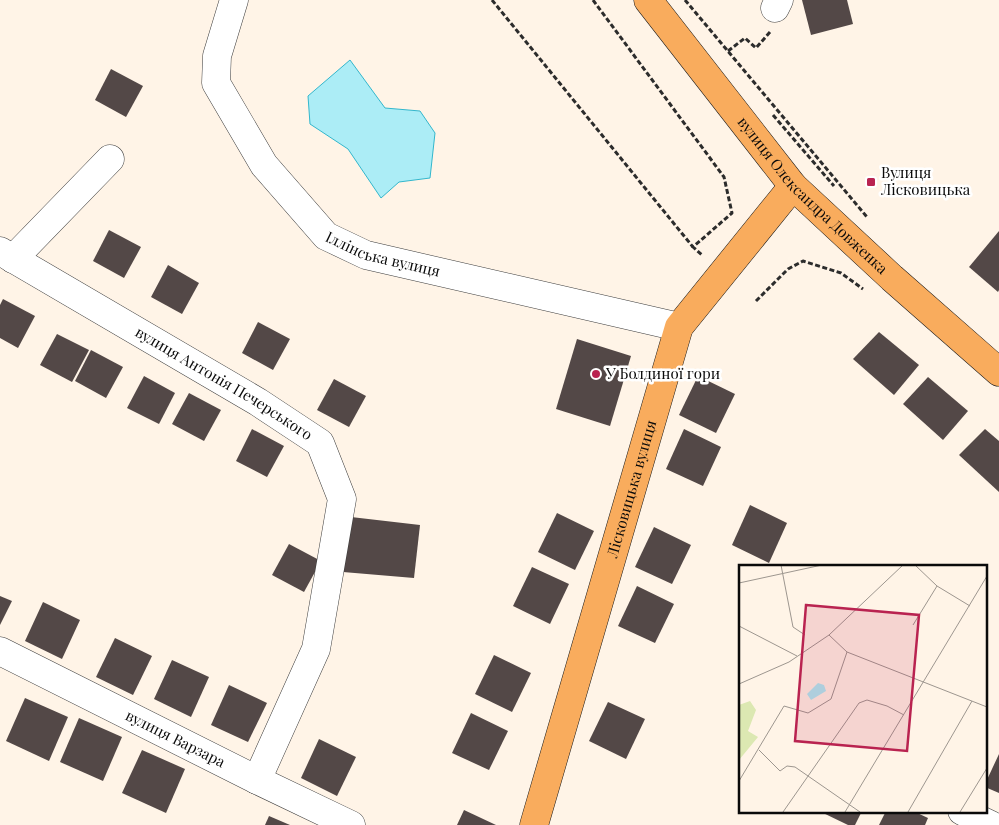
<svg xmlns="http://www.w3.org/2000/svg" width="999" height="825" font-family="'Playfair Display',serif">
  <style>
    .water { fill: #acedf6; stroke: #33b7cd }
    .building { fill: #534847 }
    .lines { fill: none; stroke-linecap: round; stroke-linejoin: round }
    .minor-casing { stroke: #3d3d3d; stroke-width: 29 }
    .major-casing { stroke: #1b1b1b; stroke-width: 29 }
    .path { stroke: #2c2c2c; stroke-width: 3; stroke-dasharray: 5 2.5; stroke-linecap: butt }
    .minor { stroke: #fff; stroke-width: 28 }
    .major { stroke: #f9ac5d; stroke-width: 28 }
    .poi-dot { fill: #b92350; stroke: #fff; stroke-width: 2 }
    .labels { text-anchor: middle; stroke-width: 5; stroke-linejoin: round; paint-order: stroke }
    .poi-label { font-size: 15px; fill: #0a0a0a; stroke: #fff; text-anchor: start }
    .street-label { font-size: 15px; fill: #0a0a0a; stroke: #fff }
    .inset-road { fill: none; stroke: #9d968f; stroke-width: 1 }
    .view { fill: #b92350; fill-opacity: 0.15; stroke: #b92350; stroke-width: 2.5 }
    .inset-edge { fill: none; stroke: #0a0a0a; stroke-width: 2.5 }
  </style>
  <rect width="100%" height="100%" fill="#fff4e7"/>
  <polygon class="water" points="350,60 385,108 420,111 435,133 430,178 399,182 381,198 348,149 310,124 308,96"/>
  <g class="building">
    <polygon points="802,0 847,0 853,24 811,35"/>
    <polygon points="111,69 143,86 126,117 95,100"/>
    <polygon points="109,230 141,247 124,278 93,261"/>
    <polygon points="999,231 999,290 998,292 969,267"/>
    <polygon points="168,265 199,283 182,314 151,297"/>
    <polygon points="3,299 35,316 18,348 0,338 0,305"/>
    <polygon points="258,322 290,339 273,370 242,353"/>
    <polygon points="879,332 919,365 894,395 853,359"/>
    <polygon points="57,334 89,350 72,382 40,365"/>
    <polygon points="577,339 631,356 610,426 556,409"/>
    <polygon points="91,350 123,367 106,398 75,381"/>
    <polygon points="144,376 175,393 159,424 127,408"/>
    <polygon points="698,376 735,394 716,433 679,415"/>
    <polygon points="928,377 968,411 943,440 903,404"/>
    <polygon points="334,379 366,396 349,427 317,410"/>
    <polygon points="189,393 221,410 204,441 172,424"/>
    <polygon points="252,429 284,446 267,477 236,461"/>
    <polygon points="684,429 721,447 703,486 666,469"/>
    <polygon points="985,429 999,441 999,492 959,455"/>
    <polygon points="750,505 787,523 769,563 732,545"/>
    <polygon points="557,513 594,531 575,570 538,552"/>
    <polygon points="351,517 420,525 414,578 343,572"/>
    <polygon points="654,527 691,545 672,584 635,567"/>
    <polygon points="289,544 321,561 304,592 272,575"/>
    <polygon points="532,567 569,584 550,624 513,606"/>
    <polygon points="637,586 674,604 655,643 618,626"/>
    <polygon points="0,596 12,601 0,625"/>
    <polygon points="43,602 80,620 62,659 25,641"/>
    <polygon points="115,638 152,656 133,695 96,677"/>
    <polygon points="494,655 531,673 512,712 475,694"/>
    <polygon points="172,660 209,677 191,717 154,699"/>
    <polygon points="229,685 267,703 248,742 211,725"/>
    <polygon points="25,698 68,717 49,761 6,741"/>
    <polygon points="608,702 645,719 626,759 589,741"/>
    <polygon points="471,713 508,731 489,770 452,753"/>
    <polygon points="79,718 122,737 103,781 60,762"/>
    <polygon points="319,739 356,757 337,796 301,778"/>
    <polygon points="142,750 185,769 166,813 122,793"/>
    <polygon points="999,754 999,793 985,787 985,784"/>
    <polygon points="464,810 496,825 457,825"/>
    <polygon points="819,811 862,811 855,825 848,825"/>
    <polygon points="886,811 913,811 928,818 925,825 879,825"/>
    <polygon points="269,816 290,825 265,825"/>
  </g>
  <g class="lines">
    <g class="minor-casing">
      <g id="minor">
        <path id="s1" d="M 234,0 L 217,56 L 216,83 L 264,165 L 326,236 L 366,255 L 679,327"/>
        <polyline points="775,8 779,0"/>
        <path id="s2" d="M 0,251 L 258,402 L 320,443 L 342,499 L 316,649 L 257,780"/>
        <polyline points="13,259 110,159"/>
        <path id="s3" d="M 0,651 L 257,780 L 351,825"/>
        <polyline points="962,811 991,825"/>
      </g>
    </g>
    <g class="major-casing">
      <g id="major">
        <path id="s4" d="M 648,0 L 793,186 L 892,278 L 999,372"/>
        <path id="s5" d="M 534,825 L 679,327 L 793,186"/>
      </g>
    </g>
    <g class="path">
      <polyline points="492,0 693,247"/>
      <polyline points="593,0 724,177 732,213 693,247 703,256"/>
      <polyline points="685,0 867,217"/>
      <polyline points="728,51 745,38 756,48 770,32"/>
      <polyline points="773,115 834,186"/>
      <polyline points="756,301 788,269 803,261 841,273 863,289"/>
    </g>
    <use href="#minor" class="minor"/>
    <use href="#major" class="major"/>
  </g>
  <g class="poi-dot">
    <rect x="866" y="177" width="10" height="10" rx="2.5"/>
    <circle cx="596" cy="374" r="5"/>
  </g>
  <g class="labels">
    <g class="poi-label">
      <text x="881" y="178">Вулиця<tspan x="881" dy="17">Лісковицька</tspan></text>
      <text x="606" y="379">У Болдиної гори</text>
    </g>
    <g class="street-label">
      <text dy="5" stroke="none"><textPath href="#s4" startOffset="256">вулиця Олександра Довженка</textPath></text>
      <text dy="5" stroke="none"><textPath href="#s1" startOffset="335">Іллінська вулиця</textPath></text>
      <text dy="5" stroke="none"><textPath href="#s2" startOffset="260">вулиця Антонія Печерського</textPath></text>
      <text dy="5" stroke="none"><textPath href="#s5" startOffset="350">Лісковицька вулиця</textPath></text>
      <text dy="5" stroke="none"><textPath href="#s3" startOffset="196">вулиця Варзара</textPath></text>
    </g>
  </g>
  <g transform="translate(739 565)">
    <rect width="248" height="248" fill="#fff4e7"/>
    <path d="M 11,136 L 17,145 L 9,166 L 19,172 L 0,195 L 0,140 Z" fill="#dce8b2"/>
    <path d="M 79,118 L 85,120 L 87,126 L 72,135 L 68,129 Z" fill="#acedf6"/>
    <path class="inset-road" d="M 42,0 L 54,62 L 66,70M 176,0 L 198,21 L 231,41M 0,18 L 83,0M 174,60 L 198,21M 0,61 L 58,91M 90,70 L 108,87 L 248,142M 0,119 L 50,97 L 90,70 L 164,0M 20,185 L 41,206 L 48,201 L 56,202 L 121,247M 0,216 L 45,141 L 69,148 L 92,134 L 108,87M 44,247 L 120,138 L 128,135 L 148,141 L 165,150M 106,247 L 248,11M 169,247 L 233,136M 221,247 L 248,203"/>
    <path class="view" d="M 67,40 L 180,50 L 168,186 L 56,176 Z"/>
    <rect width="248" height="248" class="inset-edge"/>
  </g>
</svg>
